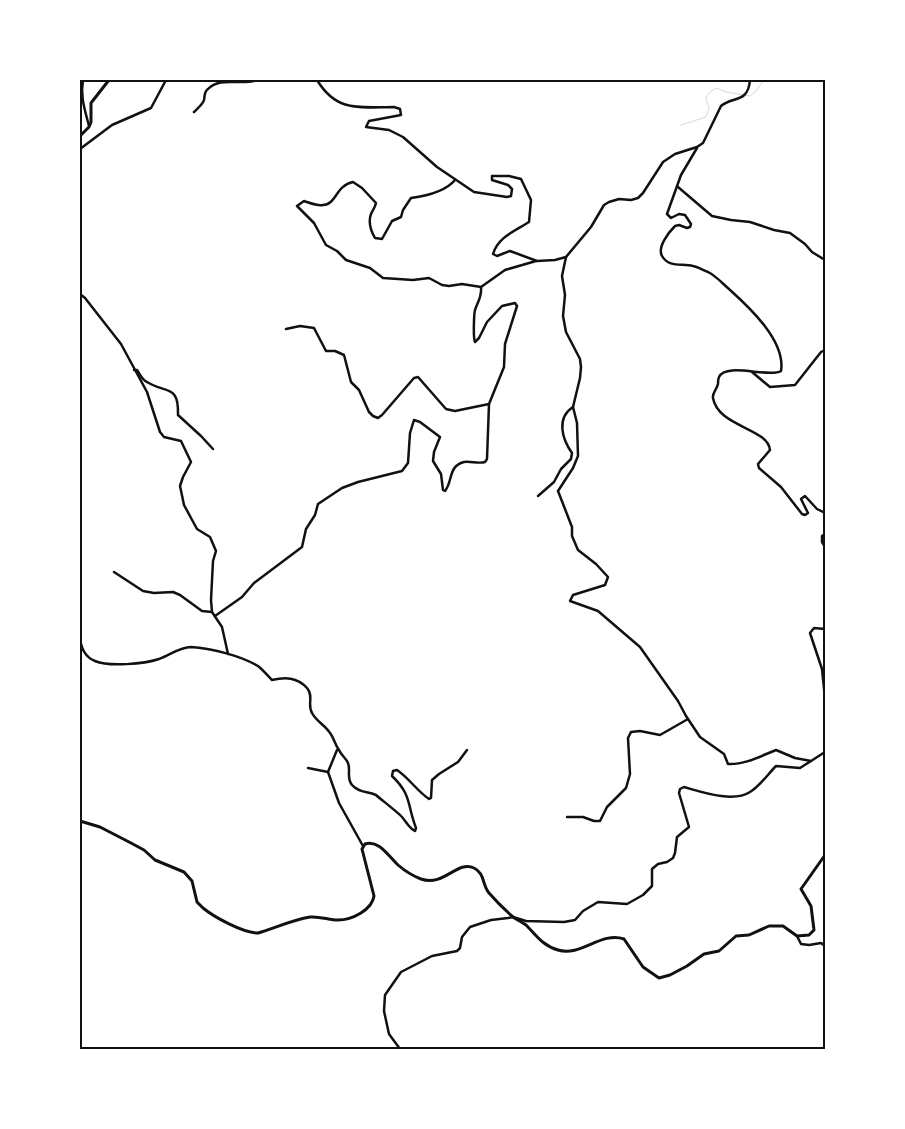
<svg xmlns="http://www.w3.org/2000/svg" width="905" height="1129" font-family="Quicksand,sans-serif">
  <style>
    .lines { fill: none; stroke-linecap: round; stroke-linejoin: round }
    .stream { stroke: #d9d9d9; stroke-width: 1 }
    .minor { stroke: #111; stroke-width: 2.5 }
    .tertiary { stroke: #111; stroke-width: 3 }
    .neatline { fill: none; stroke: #111; stroke-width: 2 }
  </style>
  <rect width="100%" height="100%" fill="#fff"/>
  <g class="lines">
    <polyline class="stream" points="681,125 706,117 709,109 706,98 709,93 716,88 726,92 750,96 756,91 764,80"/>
    <g class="minor">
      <path d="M 83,80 C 80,97 85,110 89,126"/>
      <path d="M 317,80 C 337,113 360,107 394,107 L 400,109 L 401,115 L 369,121 L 366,127 L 389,130 L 403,137 L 437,167 L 474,192 L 507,197 L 511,196 L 512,189 L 508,185 L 492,180 L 492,176 L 509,176 L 521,179 L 531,200 L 529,222 C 515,231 498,237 493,254 L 497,256 L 510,251 L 537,261 L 555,260 L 566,257 L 591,227 L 604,205 L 609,202 L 619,199 L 631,200 L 638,198 L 643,193 L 663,162 L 675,154 L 697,147 L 703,143 L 721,106 C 732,96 748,104 750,80"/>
      <path d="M 194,112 C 198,108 203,104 204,100 C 205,95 204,92 208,89 C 220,76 242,86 257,80"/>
      <path d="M 697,148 L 681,175 L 667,214 L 671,218 L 679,214 L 685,215 L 691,224 L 690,227 L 687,228 L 679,225 L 675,226 C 669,232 657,247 662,256 C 669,268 682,263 693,266 C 698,267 703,270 708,272 C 716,276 722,283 729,289 C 749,307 786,341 781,371 C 769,378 726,362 719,377 C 718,379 718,382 718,384 C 717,389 712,393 713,398 C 718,427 768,428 770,450 L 758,464 L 759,468 L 781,487 L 802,514 L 805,515 L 808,513 L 801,499 L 805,496 L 817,509 L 825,513"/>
      <polyline points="80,149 112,125 151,108 166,80"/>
      <path d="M 455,180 C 445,192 426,196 411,198 L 403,210 L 401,217 L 392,221 L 382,239 L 375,238 C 371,231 368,222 371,214 C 373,209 375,208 376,203 L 362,188 L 353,182 C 336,185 336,205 323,205 C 317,206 310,203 304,201 L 297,206 L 314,223 L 326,245 L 337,251 L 346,260 L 370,268 L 383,278 L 413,280 L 429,278 L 442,285 L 449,286 L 462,284 L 481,287"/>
      <polyline points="678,187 712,216 731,220 750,222 774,230 790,233 805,244 812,252 825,260"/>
      <path d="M 566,257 L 562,276 L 565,295 L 563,316 L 566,332 L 580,359 L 581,367 L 580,378 L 573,407 L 577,423 L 578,456 L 573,468 L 558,491 L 572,527 L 572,536 L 578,550 L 596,564 L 608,577 L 605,585 L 573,595 L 570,601 L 598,611 L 640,647 L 678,701 L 686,716 L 700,737 L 724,754 L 728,764 C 744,765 761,756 776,750 L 795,758 L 811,761 L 825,752"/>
      <polyline points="80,294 85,298 121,344 147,392 160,432 164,437 181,441 191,462 183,477 180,486 184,505 197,529 210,537 216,551 213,561 211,600 212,612 222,627 228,654"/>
      <path d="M 286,329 L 300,326 L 314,328 L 326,351 L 335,351 L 344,355 L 351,382 L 359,390 L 369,412 L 373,416 L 378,418 L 382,415 L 414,378 L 418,377 L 446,409 L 455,411 L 489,404 L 504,367 L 505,344 L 517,306 L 515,303 L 502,306 L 487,322 L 479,338 L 475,342 C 473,338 474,314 475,310 C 478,301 482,297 481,287 L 505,270 L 536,261"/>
      <path d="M 134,370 L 137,370 C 140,374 142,380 147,382 C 166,394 179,384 178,415 L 201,436 L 213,449"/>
      <polyline points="752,372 770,387 795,385 821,352 825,350"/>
      <path d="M 538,496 L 554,482 L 561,469 L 571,459 L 572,453 C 562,439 556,418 573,407"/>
      <polyline points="825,534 822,536 822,542 825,547"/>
      <polyline points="114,572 143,591 154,593 173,592 180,595 202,611 212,612"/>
      <path d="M 215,616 L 242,597 L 254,583 L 302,547 L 306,529 L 315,515 L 318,504 L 342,488 L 358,482 L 402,471 L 408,463 L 410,433 L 414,420 L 420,422 L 440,437 L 434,452 L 433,461 L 441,474 L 443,490 L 445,491 C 453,481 448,466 464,462 C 471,461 478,464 485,462 L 487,459 L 489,404"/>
      <polyline points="825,629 814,628 810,633 822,669 825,698"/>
      <path d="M 80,640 C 82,649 85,657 95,661 C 109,667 144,664 159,659 C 170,655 180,647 191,647 C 211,648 241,656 258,666 C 263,670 267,675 272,680 C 285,677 297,677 307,688 C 314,696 307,705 312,713 C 316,721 326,726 330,733 C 334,738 335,745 339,750 C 341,755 346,758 348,763 C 351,770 346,778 352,785 C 359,793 367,791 376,795 C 378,797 401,815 402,817 C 407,823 409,828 415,831 L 416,828 C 407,805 412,795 392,776 L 393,771 L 397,770 C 409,778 417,791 429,799 L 431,798 L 432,780 L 439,774 L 458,762 L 467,750"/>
      <polyline points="337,750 328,772 339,803 363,846"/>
      <polyline points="308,768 328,772"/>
      <polyline points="567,817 583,817 594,821 600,821 607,807 626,788 630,774 628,738 631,732 640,731 660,735 688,719"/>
      <polyline points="797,936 801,944 809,945 821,943 825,946"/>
      <path d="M 400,1049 L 389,1034 L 384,1011 L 385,995 L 401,972 L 432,956 L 457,951 L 460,948 L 462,937 L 470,927 L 491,920 L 508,918 L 513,917 L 526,921 L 564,922 L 575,920 L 583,911 L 598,902 L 627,904 L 643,895 L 652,886 L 652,869 L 658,864 L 667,862 L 673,858 L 675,853 L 677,837 L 689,827 L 679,793 L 680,789 L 684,787 C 702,792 733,803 750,792 C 760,786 768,774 776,766 L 800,768 L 811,761"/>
    </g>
    <g class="tertiary">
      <polyline points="80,136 89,127 91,122 91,103 109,80"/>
      <path d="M 80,821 L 100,827 L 131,843 L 144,850 L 155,860 L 184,872 L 192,881 L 197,902 L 203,908 C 214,917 243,933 258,933 C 275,928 292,920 310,917 C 320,916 329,920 338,920 C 352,920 372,910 374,896 L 362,849 L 365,844 C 379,839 389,857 398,865 C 405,871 413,876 421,879 C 444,887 457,860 474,868 C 485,873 482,885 489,893 C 496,901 505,910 513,917 C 517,920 522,922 526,925 C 536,935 543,946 558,950 C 581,957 601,931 624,939 L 643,967 L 659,978 L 670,975 L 687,966 L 704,954 L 719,951 L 736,936 L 749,935 L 769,926 L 783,926 L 797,936 L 809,935 L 814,930 L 811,906 L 801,889 L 825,855"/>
    </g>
  </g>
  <rect width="905" height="1129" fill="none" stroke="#ffffff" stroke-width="162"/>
  <rect x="81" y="81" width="743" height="967" class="neatline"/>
</svg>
